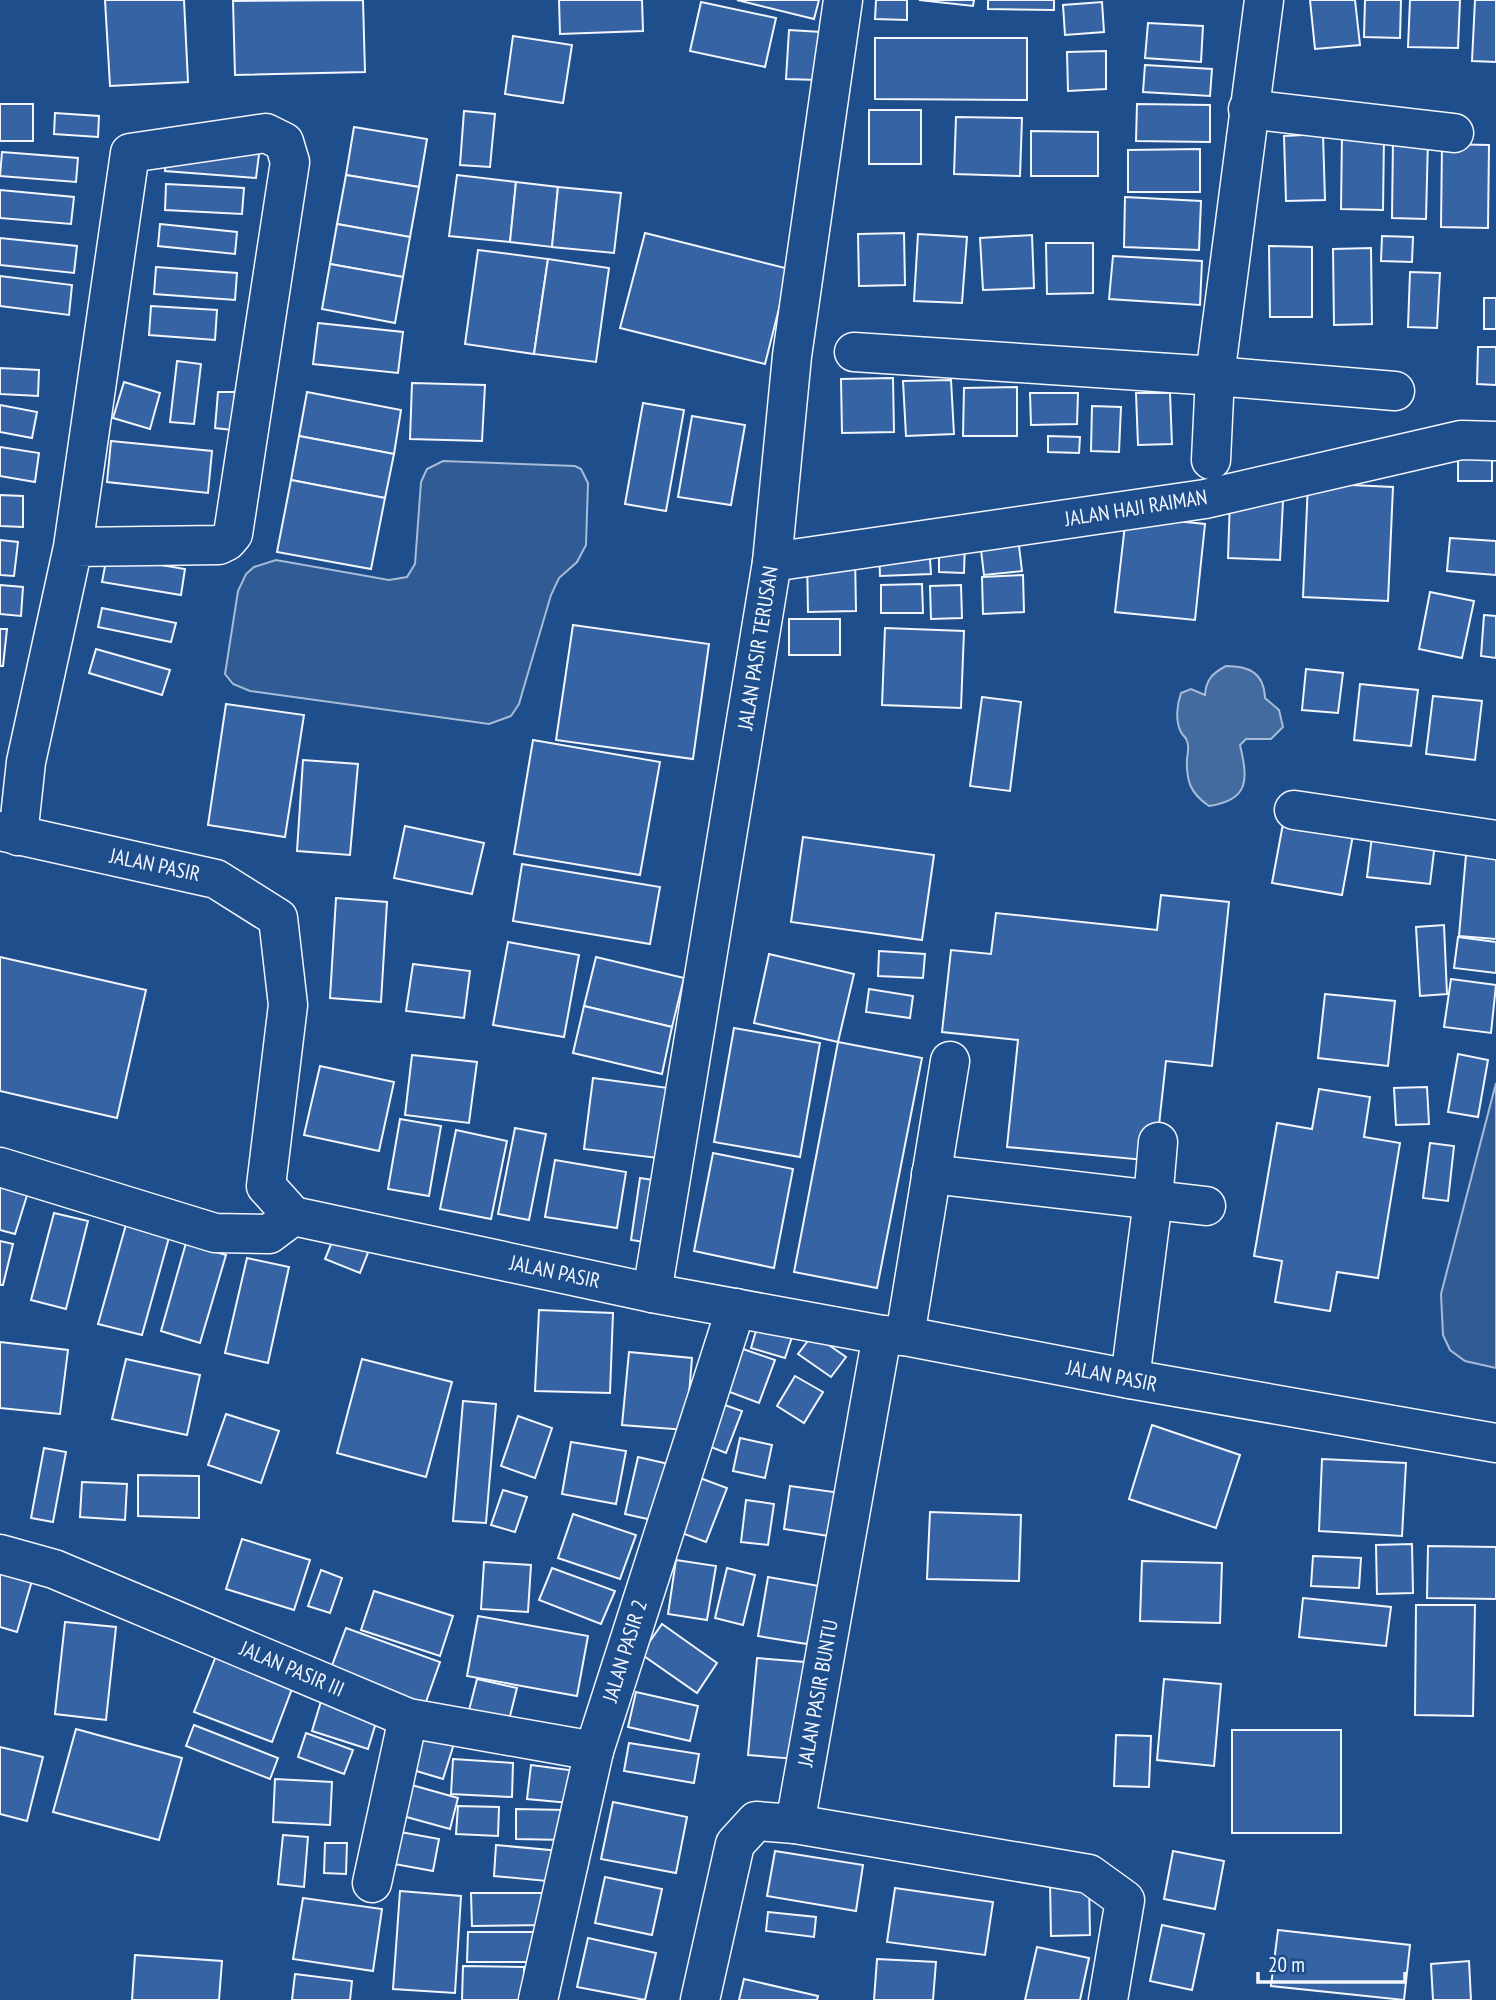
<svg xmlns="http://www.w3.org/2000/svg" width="1496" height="2000" font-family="'PT Sans Narrow',sans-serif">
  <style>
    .built { fill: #305b95; stroke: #a8bbd7; stroke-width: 2 }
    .water { fill: #446ba0; stroke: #a8bbd7; stroke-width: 2 }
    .building { fill: #3563a3; stroke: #f2f6ff; stroke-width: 2 }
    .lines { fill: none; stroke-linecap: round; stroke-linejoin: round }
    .minor-casing { stroke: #f2f6ff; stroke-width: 41 }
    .minor { stroke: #1f4e8c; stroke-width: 38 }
    .labels { text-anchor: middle; stroke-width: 5; stroke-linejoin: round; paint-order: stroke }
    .street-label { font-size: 21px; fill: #f2f6ff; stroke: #1f4e8c }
  </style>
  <rect width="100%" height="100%" fill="#1f4e8c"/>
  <g class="built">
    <polygon points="443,461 575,466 581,469 588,483 586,545 577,562 559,578 551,595 523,690 519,704 511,716 489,724 250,691 233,684 225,674 238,591 246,574 254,567 276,560 389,580 407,577 415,564 421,482 427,469"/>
    <polygon points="1496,1083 1496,1368 1465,1361 1450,1350 1443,1335 1441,1294"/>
  </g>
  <path class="water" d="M 1226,666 C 1248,666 1264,672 1265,698 L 1279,710 L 1283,727 L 1271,739 L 1246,739 L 1240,745 C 1248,779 1250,800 1209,806 C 1190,793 1186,781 1187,758 C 1188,753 1189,746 1187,741 C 1185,735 1184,738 1181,732 C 1175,721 1177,704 1181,693 L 1191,689 L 1205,695 C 1206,679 1213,673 1226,666 Z"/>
  <g class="building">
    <polygon points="105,0 184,0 188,82 110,86"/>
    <polygon points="363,0 365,72 235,75 233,1"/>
    <polygon points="559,0 642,0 643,31 560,34"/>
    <polygon points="737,0 819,0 814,19"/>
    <polygon points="876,0 907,0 907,20 875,19"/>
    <polygon points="919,0 974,0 973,6"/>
    <polygon points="988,0 1054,0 1054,10 988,9"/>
    <polygon points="1310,0 1355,0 1360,45 1315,49"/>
    <polygon points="1365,0 1401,0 1400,38 1364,37"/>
    <polygon points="1410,0 1460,0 1458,48 1408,47"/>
    <polygon points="1475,0 1496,0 1496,62 1472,61"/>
    <polygon points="701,2 776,18 765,67 690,51"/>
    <polygon points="1102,2 1104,32 1065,35 1063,5"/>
    <polygon points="1148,23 1203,26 1201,62 1145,58"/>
    <polygon points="789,30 821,32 818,80 786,79"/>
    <polygon points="513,36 572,45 563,103 505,94"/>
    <polygon points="875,38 1027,38 1027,100 875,99"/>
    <polygon points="1106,51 1106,89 1068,91 1067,52"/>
    <polygon points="1145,65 1212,69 1210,96 1143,92"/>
    <rect x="0" y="104" width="33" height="37"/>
    <polygon points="1137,104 1210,105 1210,142 1136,141"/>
    <rect x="869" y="110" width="52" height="54"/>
    <polygon points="464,111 495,114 490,167 460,165"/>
    <polygon points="55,113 99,116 98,137 54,134"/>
    <polygon points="956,117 1022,118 1020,176 954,174"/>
    <polygon points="354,127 427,139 419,187 346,175"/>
    <polygon points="1031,131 1098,132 1098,176 1031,176"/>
    <polygon points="1323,134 1325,200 1286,201 1284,136"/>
    <polygon points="1342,134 1384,134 1383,210 1341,209"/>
    <polygon points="1393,139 1428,139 1426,219 1392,218"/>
    <polygon points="1442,144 1489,145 1488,228 1441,227"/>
    <polygon points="167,147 259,154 256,178 165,171"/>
    <polygon points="1200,149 1200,192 1128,192 1128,150"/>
    <polygon points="2,152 78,158 76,182 0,176"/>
    <polygon points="346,175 419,187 410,237 337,224"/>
    <polygon points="457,175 516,182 510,242 449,236"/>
    <polygon points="516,182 558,187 552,247 510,242"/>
    <polygon points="166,184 244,188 242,214 165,210"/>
    <polygon points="558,187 621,193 614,253 552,247"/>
    <polygon points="0,190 74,197 71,224 0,218"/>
    <polygon points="1125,197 1201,201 1199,250 1124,247"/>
    <polygon points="160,224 237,232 235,254 158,246"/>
    <polygon points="337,224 410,237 403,277 330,264"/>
    <polygon points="645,233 789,269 765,364 620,328"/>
    <polygon points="904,233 905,285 859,286 858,234"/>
    <polygon points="918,234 967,237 962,303 914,301"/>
    <polygon points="1032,235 1034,288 983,290 980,238"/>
    <polygon points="1382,236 1413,237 1412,262 1381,261"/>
    <polygon points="0,238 77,246 74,273 0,265"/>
    <polygon points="1046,243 1093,243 1093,293 1047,294"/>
    <polygon points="1269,246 1312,247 1312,317 1270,317"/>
    <polygon points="1371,248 1372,324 1334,325 1333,249"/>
    <polygon points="478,250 548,259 534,354 465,344"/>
    <polygon points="1113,256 1202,261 1200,305 1109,299"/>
    <polygon points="548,259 609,268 596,362 534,354"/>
    <polygon points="330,264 403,277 395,323 322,309"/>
    <polygon points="156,267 237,273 235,300 154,294"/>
    <polygon points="1410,272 1440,273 1437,328 1408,327"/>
    <polygon points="0,276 72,285 69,315 0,306"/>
    <rect x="1484" y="298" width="12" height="31"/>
    <polygon points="151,306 217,310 215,340 149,335"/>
    <polygon points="318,323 403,332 398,373 313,364"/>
    <polygon points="1478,347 1496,347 1496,385 1477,384"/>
    <polygon points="177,361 201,364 194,424 170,422"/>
    <polygon points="0,368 39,370 38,396 0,394"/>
    <polygon points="893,378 894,432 842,433 841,379"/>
    <polygon points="951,380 954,434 906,436 903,381"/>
    <polygon points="124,382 160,393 150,429 113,418"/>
    <polygon points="412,383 485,385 482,441 410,439"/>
    <polygon points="1017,387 1017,436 963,436 964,388"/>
    <polygon points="218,392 235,392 232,430 215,428"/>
    <polygon points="307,392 401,410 394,454 299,436"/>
    <polygon points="1030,393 1078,393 1077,424 1031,425"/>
    <polygon points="1136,393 1170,393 1172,444 1138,445"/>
    <polygon points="643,403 684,410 666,511 625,504"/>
    <polygon points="0,405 37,412 32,438 0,432"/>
    <polygon points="1092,406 1121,407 1119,452 1091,451"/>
    <polygon points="692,416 745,425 731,505 678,497"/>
    <polygon points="299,436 394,454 385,498 291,480"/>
    <polygon points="1048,436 1080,437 1079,453 1048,452"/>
    <polygon points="111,441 212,451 208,493 107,482"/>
    <polygon points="0,447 39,453 35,482 0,476"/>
    <rect x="1458" y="456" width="34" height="25"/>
    <polygon points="291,480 385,498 371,569 277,552"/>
    <polygon points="1308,483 1393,487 1388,601 1303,597"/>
    <polygon points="0,495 23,496 23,527 0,526"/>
    <polygon points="1230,498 1283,501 1280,560 1228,558"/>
    <polygon points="1126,516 1205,524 1195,620 1115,612"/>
    <polygon points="1017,529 1022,571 984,575 979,533"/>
    <polygon points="939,538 965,538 964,573 939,572"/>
    <polygon points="1450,538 1496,541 1496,575 1447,571"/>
    <polygon points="0,540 18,542 14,576 0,575"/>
    <polygon points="929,545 931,574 880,576 879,548"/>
    <polygon points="107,556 185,569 181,595 102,582"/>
    <polygon points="855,556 856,611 808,612 807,557"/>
    <polygon points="1023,575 1024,612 983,614 982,577"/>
    <polygon points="922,584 923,613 881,613 881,585"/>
    <polygon points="0,585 23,587 21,616 0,614"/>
    <polygon points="961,585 962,618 931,619 930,586"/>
    <polygon points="1430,592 1474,601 1462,658 1419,649"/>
    <polygon points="102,608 176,623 171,642 98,627"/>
    <polygon points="1484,615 1496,616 1496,658 1481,656"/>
    <rect x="789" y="619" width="51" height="36"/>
    <polygon points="573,625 709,644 693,759 556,740"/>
    <polygon points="885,628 964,631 961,708 882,705"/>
    <polygon points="0,629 7,629 3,666 0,666"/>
    <polygon points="96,649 170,670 162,695 89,673"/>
    <polygon points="1306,669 1343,673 1338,713 1302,710"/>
    <polygon points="1360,684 1418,690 1411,746 1354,740"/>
    <polygon points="1433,696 1482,701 1475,760 1426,754"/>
    <polygon points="982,697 1021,702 1010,791 970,786"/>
    <polygon points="226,704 304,715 285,837 208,825"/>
    <polygon points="533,740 660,762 640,875 514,854"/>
    <polygon points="303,760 358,764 350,855 297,851"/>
    <polygon points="1285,813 1355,824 1342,895 1272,883"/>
    <polygon points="405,826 484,843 472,894 394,878"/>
    <polygon points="1373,828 1436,835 1430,884 1367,877"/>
    <polygon points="803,837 934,855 922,940 791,922"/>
    <polygon points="1467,843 1496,845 1496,939 1459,936"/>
    <polygon points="522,864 660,887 650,944 513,921"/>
    <polygon points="1161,895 1229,902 1212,1066 1166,1061 1155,1161 1007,1147 1018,1040 942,1032 951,950 991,954 996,913 1157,930"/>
    <polygon points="336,898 387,902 381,1002 330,998"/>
    <polygon points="1444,925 1447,994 1420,996 1416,927"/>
    <polygon points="1458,937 1496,942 1496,973 1454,968"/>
    <polygon points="508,942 579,955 564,1037 493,1025"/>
    <polygon points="879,951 925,954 923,978 878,976"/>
    <polygon points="769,954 854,974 838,1042 754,1023"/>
    <polygon points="0,957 146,990 117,1118 0,1091"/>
    <polygon points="596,957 684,978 672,1027 584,1006"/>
    <polygon points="413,964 470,971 464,1018 406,1011"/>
    <polygon points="1451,979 1496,985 1491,1033 1444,1027"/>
    <polygon points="869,989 913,996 910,1018 866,1012"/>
    <polygon points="1325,994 1395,1001 1388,1066 1318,1058"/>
    <polygon points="584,1006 672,1027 662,1074 573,1053"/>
    <polygon points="734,1028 820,1043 800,1157 714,1142"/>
    <polygon points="838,1042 922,1058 877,1288 794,1272"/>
    <polygon points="1458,1054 1488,1060 1478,1117 1448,1112"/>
    <polygon points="412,1055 477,1062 469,1123 405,1115"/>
    <polygon points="320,1066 394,1082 379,1151 304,1135"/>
    <polygon points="593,1078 676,1089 666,1159 584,1149"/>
    <polygon points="1427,1087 1429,1124 1396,1125 1394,1088"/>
    <polygon points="1319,1089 1370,1097 1364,1137 1400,1143 1378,1278 1337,1272 1330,1311 1275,1302 1282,1261 1254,1256 1277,1123 1312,1129"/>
    <polygon points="400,1119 441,1126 429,1196 388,1189"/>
    <polygon points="515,1128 546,1134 529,1220 498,1214"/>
    <polygon points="456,1130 507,1141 491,1219 440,1209"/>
    <polygon points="1430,1143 1454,1146 1448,1201 1423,1198"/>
    <polygon points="713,1153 793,1169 774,1268 694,1251"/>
    <polygon points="555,1160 626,1172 617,1228 545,1217"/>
    <polygon points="640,1178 667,1182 658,1244 631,1240"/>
    <polygon points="0,1180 29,1189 15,1234 0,1230"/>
    <polygon points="54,1213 88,1221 66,1309 31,1300"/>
    <polygon points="127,1221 170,1234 142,1335 98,1324"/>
    <polygon points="336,1232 371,1245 360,1273 325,1259"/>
    <polygon points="0,1241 13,1244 3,1285 0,1285"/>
    <polygon points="186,1243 226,1255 200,1343 161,1331"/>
    <polygon points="247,1258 289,1267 268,1363 225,1353"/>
    <polygon points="539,1310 613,1313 610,1393 535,1391"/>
    <polygon points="760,1317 795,1328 785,1358 751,1348"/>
    <polygon points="813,1334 846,1357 831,1377 798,1354"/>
    <polygon points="0,1342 68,1350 60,1414 0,1408"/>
    <polygon points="743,1349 775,1360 759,1403 727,1391"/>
    <polygon points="629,1352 692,1358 686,1430 622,1425"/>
    <polygon points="126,1359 200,1375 187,1435 112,1419"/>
    <polygon points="362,1359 452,1382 426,1477 337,1453"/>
    <polygon points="795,1376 823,1392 804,1423 777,1406"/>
    <polygon points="463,1401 496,1404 486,1523 453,1521"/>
    <polygon points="722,1404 742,1411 726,1453 706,1445"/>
    <polygon points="226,1414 279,1431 261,1483 208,1465"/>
    <polygon points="518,1416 552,1428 535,1478 501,1466"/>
    <polygon points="1152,1425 1240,1455 1216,1528 1129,1499"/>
    <polygon points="740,1438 772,1445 765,1478 733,1471"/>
    <polygon points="571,1442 626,1451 616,1504 562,1494"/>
    <polygon points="44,1448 66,1452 53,1522 31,1518"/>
    <polygon points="638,1457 673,1465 661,1522 625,1514"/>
    <polygon points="1322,1459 1406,1463 1402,1536 1319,1531"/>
    <polygon points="138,1475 199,1476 199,1518 138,1516"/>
    <polygon points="700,1478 727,1488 706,1542 679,1532"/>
    <polygon points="82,1482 127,1484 125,1520 80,1517"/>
    <polygon points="790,1486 841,1493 835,1537 784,1529"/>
    <polygon points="503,1490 527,1497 515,1532 491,1525"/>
    <polygon points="746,1500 774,1504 768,1545 741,1542"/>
    <polygon points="930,1512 1021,1515 1019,1581 927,1579"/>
    <polygon points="573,1514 636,1535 620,1579 558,1558"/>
    <polygon points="242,1539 310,1560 294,1610 226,1589"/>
    <polygon points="1412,1544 1413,1593 1377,1594 1376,1545"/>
    <polygon points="1428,1546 1496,1547 1496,1599 1427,1598"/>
    <polygon points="1313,1556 1361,1558 1359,1588 1311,1586"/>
    <polygon points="0,1557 36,1567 17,1632 0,1627"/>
    <polygon points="676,1560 716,1566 707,1620 668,1614"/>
    <polygon points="1142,1561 1222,1563 1220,1623 1140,1621"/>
    <polygon points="484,1562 531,1565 528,1612 481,1609"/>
    <polygon points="552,1568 615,1591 601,1624 539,1600"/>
    <polygon points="727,1568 755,1575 743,1625 715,1618"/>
    <polygon points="321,1570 342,1578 330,1613 308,1606"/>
    <polygon points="768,1577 819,1586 807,1644 758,1636"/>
    <polygon points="374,1591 453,1616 440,1656 361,1630"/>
    <polygon points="1303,1598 1391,1607 1386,1646 1299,1637"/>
    <polygon points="1416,1605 1475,1605 1473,1716 1415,1715"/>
    <polygon points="478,1616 588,1636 577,1696 467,1676"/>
    <polygon points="65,1622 116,1627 106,1720 55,1714"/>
    <polygon points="662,1624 717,1663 697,1693 641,1654"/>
    <polygon points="346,1628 440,1662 422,1713 327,1679"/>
    <polygon points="216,1656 293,1686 272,1742 194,1712"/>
    <polygon points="757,1658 805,1662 796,1759 748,1755"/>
    <polygon points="477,1679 517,1688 506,1732 466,1722"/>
    <polygon points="1164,1679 1221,1684 1214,1766 1157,1760"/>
    <polygon points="636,1692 698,1706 690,1741 628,1727"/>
    <polygon points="322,1698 378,1716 368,1749 312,1731"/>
    <polygon points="417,1722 457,1734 443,1779 403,1767"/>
    <polygon points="194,1725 278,1758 270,1779 186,1746"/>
    <polygon points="76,1729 182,1758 159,1840 53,1812"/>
    <rect x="1232" y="1730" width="109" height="103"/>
    <polygon points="306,1733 353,1750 344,1774 298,1757"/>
    <polygon points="1116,1735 1151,1736 1149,1787 1114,1786"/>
    <polygon points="629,1743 699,1754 694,1783 624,1771"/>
    <polygon points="0,1747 43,1757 27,1821 0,1814"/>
    <polygon points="453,1759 513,1763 512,1797 451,1794"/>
    <polygon points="531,1765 584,1772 580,1804 527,1799"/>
    <polygon points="275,1779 332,1782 330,1825 273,1822"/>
    <polygon points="401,1782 458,1798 450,1829 392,1813"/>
    <polygon points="613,1802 687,1817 676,1873 601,1859"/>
    <polygon points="458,1806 499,1807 498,1836 456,1834"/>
    <polygon points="516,1809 566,1810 565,1840 516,1839"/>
    <polygon points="395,1831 439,1839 433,1871 389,1863"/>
    <polygon points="283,1835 308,1837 304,1887 278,1884"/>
    <polygon points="325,1843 347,1843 346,1874 324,1873"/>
    <polygon points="496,1845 560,1851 557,1882 494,1876"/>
    <polygon points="775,1851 863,1865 856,1911 767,1896"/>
    <polygon points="1173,1851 1224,1861 1215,1909 1164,1899"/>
    <polygon points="605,1877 662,1889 652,1935 595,1923"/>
    <polygon points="1089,1881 1090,1935 1051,1936 1050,1882"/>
    <polygon points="895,1888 993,1902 985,1955 887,1942"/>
    <polygon points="400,1891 461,1896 455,1993 393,1989"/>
    <polygon points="471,1893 546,1893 546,1925 472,1926"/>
    <polygon points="303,1898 382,1909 373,1971 293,1959"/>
    <polygon points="768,1912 816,1917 814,1937 766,1931"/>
    <polygon points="1162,1925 1204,1934 1192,1990 1150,1981"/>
    <polygon points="1278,1930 1410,1945 1404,2000 1271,1986"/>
    <polygon points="468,1932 541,1932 541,1962 467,1962"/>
    <polygon points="588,1938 656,1953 645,2000 577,1987"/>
    <polygon points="1037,1947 1089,1958 1080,2000 1025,2000"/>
    <polygon points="135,1955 222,1961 219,2000 132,2000"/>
    <polygon points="877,1959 936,1962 933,2000 874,2000"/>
    <polygon points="1469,1961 1471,2000 1433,2000 1431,1964"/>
    <polygon points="463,1966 524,1967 524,2000 462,2000"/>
    <polygon points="295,1974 352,1981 350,2000 292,2000"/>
    <polygon points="744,1979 818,1996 817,2000 739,2000"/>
  </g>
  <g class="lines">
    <g class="minor-casing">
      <g id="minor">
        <polyline points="1248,109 1454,133"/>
        <polyline points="854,352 1215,376 1264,0"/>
        <polyline points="1211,460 1215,376 1395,391"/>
        <polyline points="772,562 1205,499 1461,440 1496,441"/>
        <polyline points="1294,810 1496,840"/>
        <polyline points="0,831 216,879 278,918 288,1005 266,1186 293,1216 652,1293 882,1335 905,1336 1130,1379 1496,1443"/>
        <polyline points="18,836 26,762 73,547 130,153 266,133 284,142 290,162 233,534 227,541 219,545 73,547"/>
        <polyline points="0,1167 215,1233 269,1234 293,1216"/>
        <polyline points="931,1174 1206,1206"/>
        <polyline points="652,1293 772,562 792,356 843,0"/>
        <polyline points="905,1336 950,1061"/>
        <polyline points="1130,1379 1153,1200 1158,1142"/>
        <polyline points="0,1554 54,1569 408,1718 594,1751"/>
        <polyline points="795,1824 1089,1874 1125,1900 1108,2000"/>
        <polyline points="372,1883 408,1718"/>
        <polyline points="538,2000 594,1751 736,1308"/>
        <polyline points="700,2000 735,1844 756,1821 795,1824 882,1335"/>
      </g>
    </g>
    <use href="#minor" class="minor"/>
  </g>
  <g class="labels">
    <g class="street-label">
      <text transform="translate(1136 508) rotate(-9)" y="7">JALAN HAJI RAIMAN</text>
      <text transform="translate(758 648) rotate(-81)" y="7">JALAN PASIR TERUSAN</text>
      <text transform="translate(155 865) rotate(12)" y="7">JALAN PASIR</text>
      <text transform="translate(555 1272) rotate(12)" y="7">JALAN PASIR</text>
      <text transform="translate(1112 1376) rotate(11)" y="7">JALAN PASIR</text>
      <text transform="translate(625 1651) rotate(-73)" y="7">JALAN PASIR 2</text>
      <text transform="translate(292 1669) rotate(23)" y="7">JALAN PASIR III</text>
      <text transform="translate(818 1693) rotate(-80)" y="7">JALAN PASIR BUNTU</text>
    </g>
  </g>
  <path d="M1258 1972v10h147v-10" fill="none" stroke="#f2f6ff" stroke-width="3.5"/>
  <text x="1268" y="1972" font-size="21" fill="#f2f6ff" stroke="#1f4e8c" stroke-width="5" paint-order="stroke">20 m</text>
</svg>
